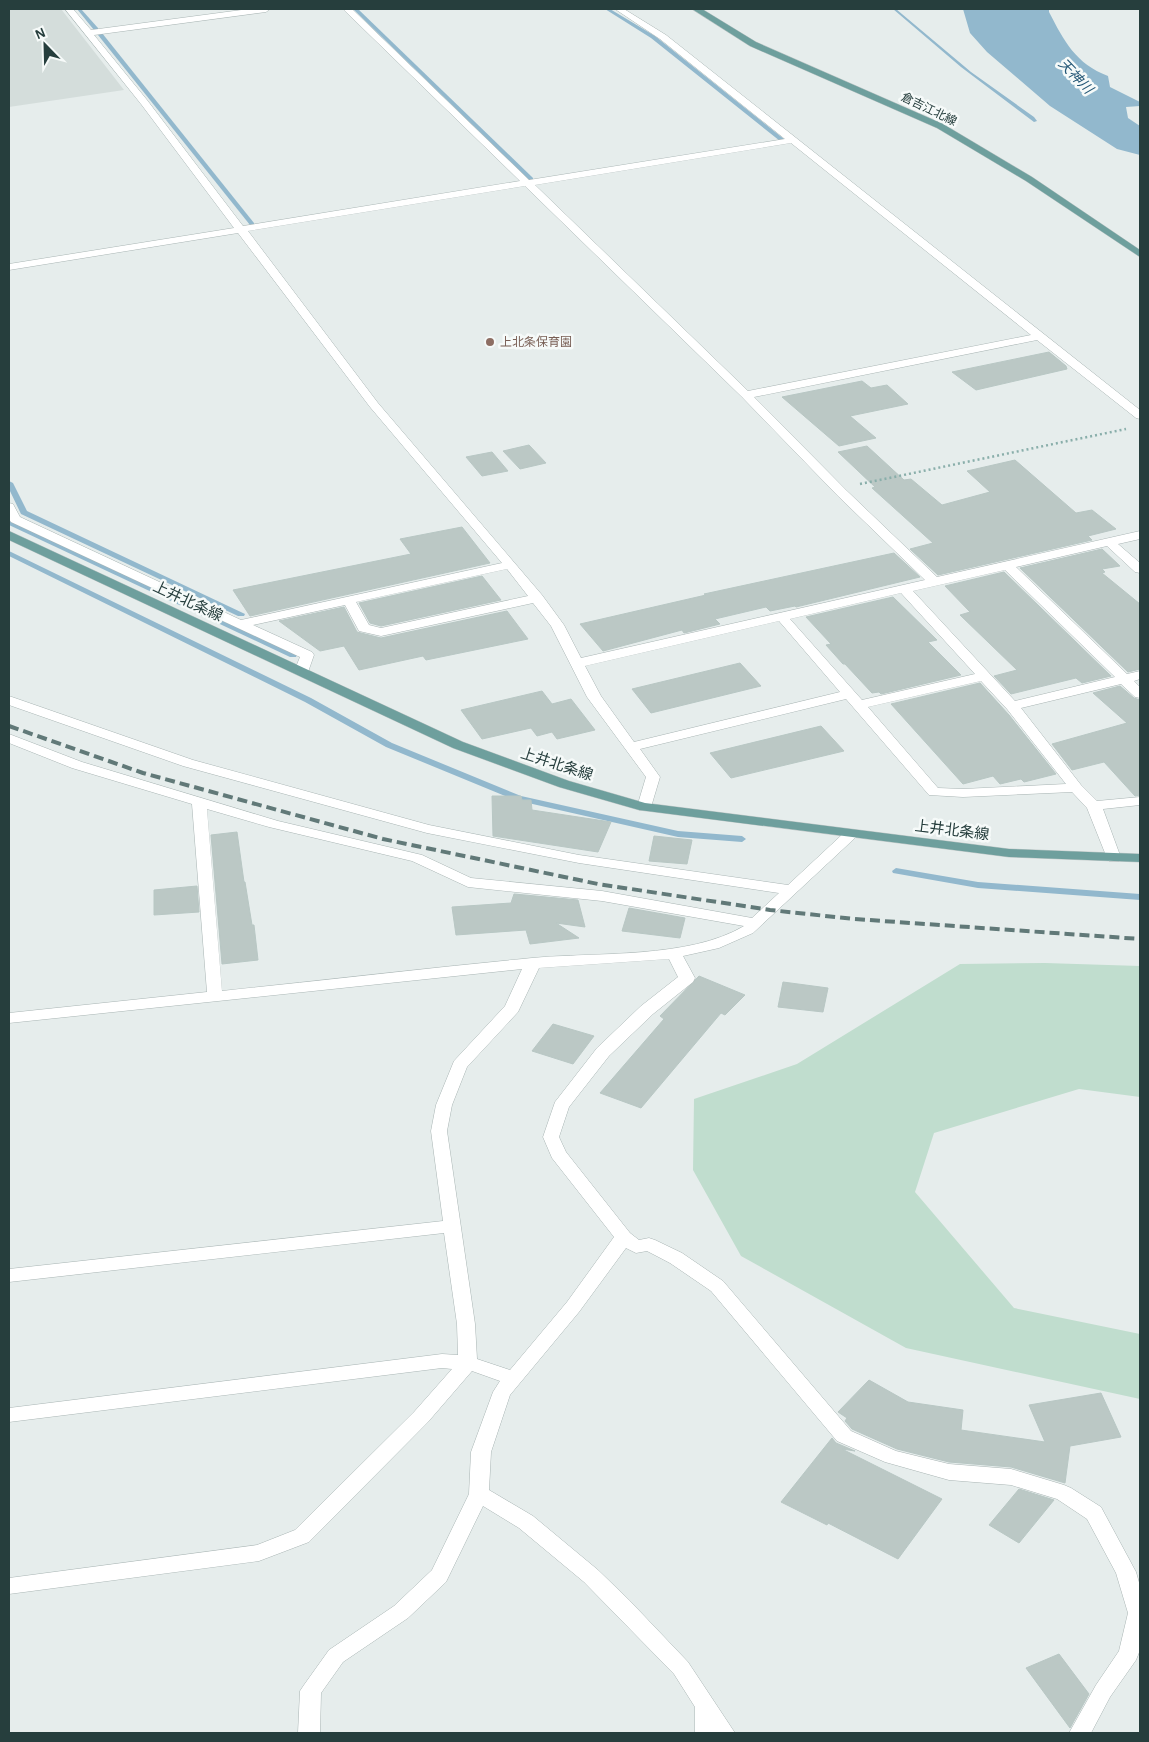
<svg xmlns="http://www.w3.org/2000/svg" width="1149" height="1742" font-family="'Alegreya Sans','Noto Sans JP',sans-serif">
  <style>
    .built { fill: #d4dddb }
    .green { fill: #c0ddce }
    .water { fill: #92b8cd }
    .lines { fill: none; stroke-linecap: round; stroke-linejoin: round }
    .stream { fill: #92b8cd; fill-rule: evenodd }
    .building { fill: #bbc8c5; stroke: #b8c7c4 }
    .minor-casing { stroke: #a9b5b4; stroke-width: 1 }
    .major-casing { stroke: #c2c9c9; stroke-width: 1 }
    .path { stroke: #89aeaa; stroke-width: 2.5; stroke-dasharray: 2 3; stroke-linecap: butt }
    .minor { fill: #fff; fill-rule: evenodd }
    .major { fill: #6e9f9d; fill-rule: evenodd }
    .rail { stroke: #617978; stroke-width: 4; stroke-dasharray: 10 5; stroke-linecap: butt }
    .education-dot { fill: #8d6e63; stroke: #f6faf9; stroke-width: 2 }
    .labels { text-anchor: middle; stroke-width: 5; stroke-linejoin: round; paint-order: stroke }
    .far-street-label { font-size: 12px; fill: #263e3d; stroke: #f6faf9 }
    .far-education-label { font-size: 12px; fill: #785e54; stroke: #f6faf9; text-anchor: start }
    .far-water-label { font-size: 14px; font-style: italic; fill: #245776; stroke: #f6faf9 }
    .street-label { font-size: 15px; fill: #263e3d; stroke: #f6faf9 }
  </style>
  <rect width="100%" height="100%" fill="#e6edec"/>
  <polygon class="built" points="9,9 61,9 124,90 9,107"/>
  <polygon class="green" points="1045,963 1140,966 1140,1097 1079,1089 934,1133 915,1192 1014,1308 1140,1334 1140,1399 906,1348 741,1256 693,1170 694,1099 797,1064 960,964"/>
  <g class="water">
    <polygon points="893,9 896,9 971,72 1034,117 1037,121 1034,122 961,67"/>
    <path d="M 963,9 L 1049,9 L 1049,12 C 1064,41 1076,64 1108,76 L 1110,87 L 1140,102 L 1140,106 L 1126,107 L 1128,118 L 1140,126 L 1140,155 L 1117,149 L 1050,106 L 987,52 L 970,33 Z"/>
  </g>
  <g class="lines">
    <g class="stream">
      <polygon points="77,9 81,9 98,28 98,30 94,30"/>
      <polygon points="353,9 358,9 533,178 533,180 529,180"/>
      <polygon points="605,9 610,9 655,36 784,139 784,141 780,141 651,38"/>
      <polygon points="98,33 102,33 254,223 254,225 250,225 98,35"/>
      <polygon points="9,481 13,483 27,511 245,614 244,616 238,616 21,514 9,489"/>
      <polygon points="9,520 296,653 297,655 296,657 290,657 9,525"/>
      <polygon points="9,551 311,698 392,743 521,796 678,831 742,836 746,839 742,842 678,837 515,800 386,747 305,702 9,556"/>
      <polygon points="896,868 978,882 1140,894 1140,900 978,888 893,873 892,871"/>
    </g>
  </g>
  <g class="building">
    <polygon points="1049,352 1066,366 1067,369 976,390 952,372"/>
    <polygon points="862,381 871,388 887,385 908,404 850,416 876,438 839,446 782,397"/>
    <polygon points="529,445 546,463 520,469 503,451"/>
    <polygon points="867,446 904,480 911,479 942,505 990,492 967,471 1015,460 1076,513 1092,510 1116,529 1088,536 1092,540 938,575 910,549 933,543 872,488 875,487 838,452"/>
    <polygon points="492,452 508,471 482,476 466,457"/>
    <polygon points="462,527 490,563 250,616 233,590 411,554 400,539"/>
    <polygon points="1102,549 1120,566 1102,569 1105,572 1102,573 1140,604 1140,669 1128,672 1020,568"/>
    <polygon points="894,553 920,577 796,607 795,606 770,611 766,607 715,619 720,624 684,633 682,630 603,651 580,624 706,595 704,594"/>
    <polygon points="1004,572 1111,676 1082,683 1076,678 1011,694 994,676 1017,670 960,615 970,612 945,586"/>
    <polygon points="482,576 501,600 381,626 370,623 359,603"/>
    <polygon points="893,597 937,640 928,642 961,675 881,694 879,692 872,693 845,664 843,664 826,645 831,644 806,617"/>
    <polygon points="344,607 357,632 381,638 507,611 528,639 426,660 423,656 359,670 344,646 320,651 279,621"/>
    <polygon points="740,663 761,686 651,713 632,689"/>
    <polygon points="980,683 1009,715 1056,774 1024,782 1021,779 1000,784 993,776 963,784 891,704"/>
    <polygon points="1120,686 1134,698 1140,700 1140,795 1135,796 1104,762 1072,770 1052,744 1127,723 1093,693"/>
    <polygon points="542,691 552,704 571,699 595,730 557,739 552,732 537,736 531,728 482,739 461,710"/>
    <polygon points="821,726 844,751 731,778 710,753"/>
    <polygon points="492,796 521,796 522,800 531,800 532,810 611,822 598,852 493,836"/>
    <polygon points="237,832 244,882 245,882 252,925 254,925 258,960 222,964 211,835"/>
    <polygon points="654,836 692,840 687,864 649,861"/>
    <polygon points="197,886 199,912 154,915 154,890"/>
    <polygon points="514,894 578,900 585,927 556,923 579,938 530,944 526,930 456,935 452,907 511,903"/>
    <polygon points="629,908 685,918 680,938 622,931"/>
    <polygon points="699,976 745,995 725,1015 721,1013 641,1108 600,1093 664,1019 660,1016"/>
    <polygon points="783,982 828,988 823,1012 778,1007"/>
    <polygon points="553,1024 594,1036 573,1064 532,1051"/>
    <polygon points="869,1380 908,1402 963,1410 961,1430 1045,1442 1029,1405 1101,1393 1121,1437 1070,1446 1065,1483 1011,1467 949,1462 897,1449 852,1429 845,1421 847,1418 838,1412"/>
    <polygon points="832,1438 836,1443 855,1451 842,1449 942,1499 898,1559 828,1523 827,1525 781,1502"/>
    <polygon points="1019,1489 1054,1500 1019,1543 989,1525"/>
    <polygon points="1059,1654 1089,1694 1070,1728 1026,1668"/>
  </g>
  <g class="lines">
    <g class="minor-casing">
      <g id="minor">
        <path d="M 65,9 L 73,9 L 91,30 L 249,9 L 270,9 L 266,12 L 94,35 L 147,100 L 243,226 L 520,181 L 343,9 L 352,9 L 529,180 L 785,139 L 660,39 L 615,9 L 624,9 L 666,35 L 1140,410 L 1140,419 L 1136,418 L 1037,340 L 754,397 L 846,490 L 937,577 L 1140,531 L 1140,539 L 1118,544 L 1140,563 L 1140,573 L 1135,572 L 1107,546 L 1016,567 L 1127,674 L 1140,671 L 1140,679 L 1134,681 L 1140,687 L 1140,698 L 1135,697 L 1121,684 L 1021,708 L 1081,785 L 1097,801 L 1140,797 L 1140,805 L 1103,809 L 1121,858 L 1119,861 L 1109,861 L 1107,858 L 1087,808 L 1072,792 L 963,797 L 929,795 L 846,699 L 640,749 L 660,777 L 651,807 L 649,810 L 639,810 L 637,807 L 646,777 L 587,697 L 551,626 L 533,603 L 381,636 L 359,631 L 345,605 L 253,625 L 312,652 L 314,655 L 308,672 L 301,676 L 294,672 L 300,657 L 11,522 L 9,519 L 9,503 L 13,504 L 20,517 L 241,620 L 502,563 L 370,407 L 238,233 L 9,270 L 9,264 L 234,228 L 141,104 ZM 791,143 L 1031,335 L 748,391 L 535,185 ZM 525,186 L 742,397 L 838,496 L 925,580 L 581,658 L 564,625 L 542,595 L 378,403 L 248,231 ZM 507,569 L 528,596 L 381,628 L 369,625 L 356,602 ZM 1005,570 L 1115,677 L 1015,701 L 913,591 ZM 901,593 L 975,674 L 862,700 L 790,619 ZM 779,621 L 840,692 L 634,742 L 601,696 L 585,666 ZM 981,681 L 1007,709 L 1066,784 L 963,789 L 938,788 L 868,707 Z"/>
        <path d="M 9,696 L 193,760 L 429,825 L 579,855 L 788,885 L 846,831 L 856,831 L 858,834 L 856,837 L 753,933 L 719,948 L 683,956 L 695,978 L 693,982 L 653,1014 L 609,1056 L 569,1107 L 559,1137 L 566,1152 L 630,1233 L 639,1240 L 649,1238 L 655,1240 L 682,1253 L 723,1281 L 851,1431 L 896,1451 L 949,1464 L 1011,1469 L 1064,1485 L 1071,1488 L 1101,1507 L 1136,1572 L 1140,1586 L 1140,1650 L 1136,1660 L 1110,1697 L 1091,1733 L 1069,1733 L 1096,1685 L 1119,1651 L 1128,1613 L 1116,1573 L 1087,1519 L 1057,1499 L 1011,1485 L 949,1480 L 885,1462 L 837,1441 L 711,1291 L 670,1263 L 647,1251 L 636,1253 L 626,1248 L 579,1312 L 510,1395 L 491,1452 L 489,1490 L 533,1516 L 598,1570 L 629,1600 L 688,1662 L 735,1733 L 695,1733 L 695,1707 L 674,1674 L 584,1582 L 519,1528 L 483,1506 L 446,1582 L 408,1618 L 343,1662 L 321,1693 L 320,1733 L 298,1733 L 300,1691 L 304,1685 L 329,1650 L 394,1606 L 432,1570 L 469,1494 L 471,1452 L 493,1392 L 500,1381 L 472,1371 L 428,1422 L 309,1542 L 259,1561 L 9,1594 L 9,1578 L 257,1545 L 295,1530 L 414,1412 L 452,1369 L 442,1368 L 9,1422 L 9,1408 L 442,1354 L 458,1355 L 457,1324 L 444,1233 L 9,1282 L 9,1269 L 443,1221 L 431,1131 L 436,1105 L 454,1061 L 505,1006 L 522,969 L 9,1023 L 9,1013 L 207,992 L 192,804 L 72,768 L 9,743 L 9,734 L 82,762 L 278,821 L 422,855 L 471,878 L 602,891 L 752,918 L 779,893 L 579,863 L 427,833 L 183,766 L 9,705 ZM 207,809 L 269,827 L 412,861 L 468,887 L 602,901 L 744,926 C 689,959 595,952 532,958 C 429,968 326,980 222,991 ZM 669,959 L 678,977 L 641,1006 L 597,1048 L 555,1102 L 543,1137 L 552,1158 L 614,1237 L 567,1302 L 510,1370 L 477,1359 L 475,1324 L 447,1131 L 452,1105 L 467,1067 L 518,1012 L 539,968 Z"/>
      </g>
    </g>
    <g class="major-casing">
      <g id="major">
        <polygon points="692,9 702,9 756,42 943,124 1032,177 1140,250 1140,257 1026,181 937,128 750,46"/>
        <polygon points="9,531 463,742 569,781 645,803 1009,849 1140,854 1140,862 1009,857 639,810 559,787 453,748 9,540"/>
      </g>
    </g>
    <polyline class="path" points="860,484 1126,429"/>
    <use href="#minor" class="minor"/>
    <use href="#major" class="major"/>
    <polyline class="rail" points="9,726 143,773 383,839 598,884 770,910 854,919 1140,939"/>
  </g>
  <circle class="education-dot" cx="490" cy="342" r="5"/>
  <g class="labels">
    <g class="far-street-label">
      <text transform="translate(929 109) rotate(26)" y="4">倉吉江北線</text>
    </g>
    <g class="far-education-label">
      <text x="500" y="346">上北条保育園</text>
    </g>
    <g class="far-water-label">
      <text transform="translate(1076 76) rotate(46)" y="5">天神川</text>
    </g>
    <g class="street-label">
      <text transform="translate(188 601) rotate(25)" y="5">上井北条線</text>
      <text transform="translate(557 764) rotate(18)" y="5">上井北条線</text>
      <text transform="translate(952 830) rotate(7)" y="5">上井北条線</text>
    </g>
  </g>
  <rect width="1149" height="1742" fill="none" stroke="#263e3d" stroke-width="20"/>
  <g transform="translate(45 45) rotate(337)" stroke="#f6faf9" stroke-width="4" paint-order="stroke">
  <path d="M0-4L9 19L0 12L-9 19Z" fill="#263e3d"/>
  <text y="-8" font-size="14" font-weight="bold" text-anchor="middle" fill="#263e3d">N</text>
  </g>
</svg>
